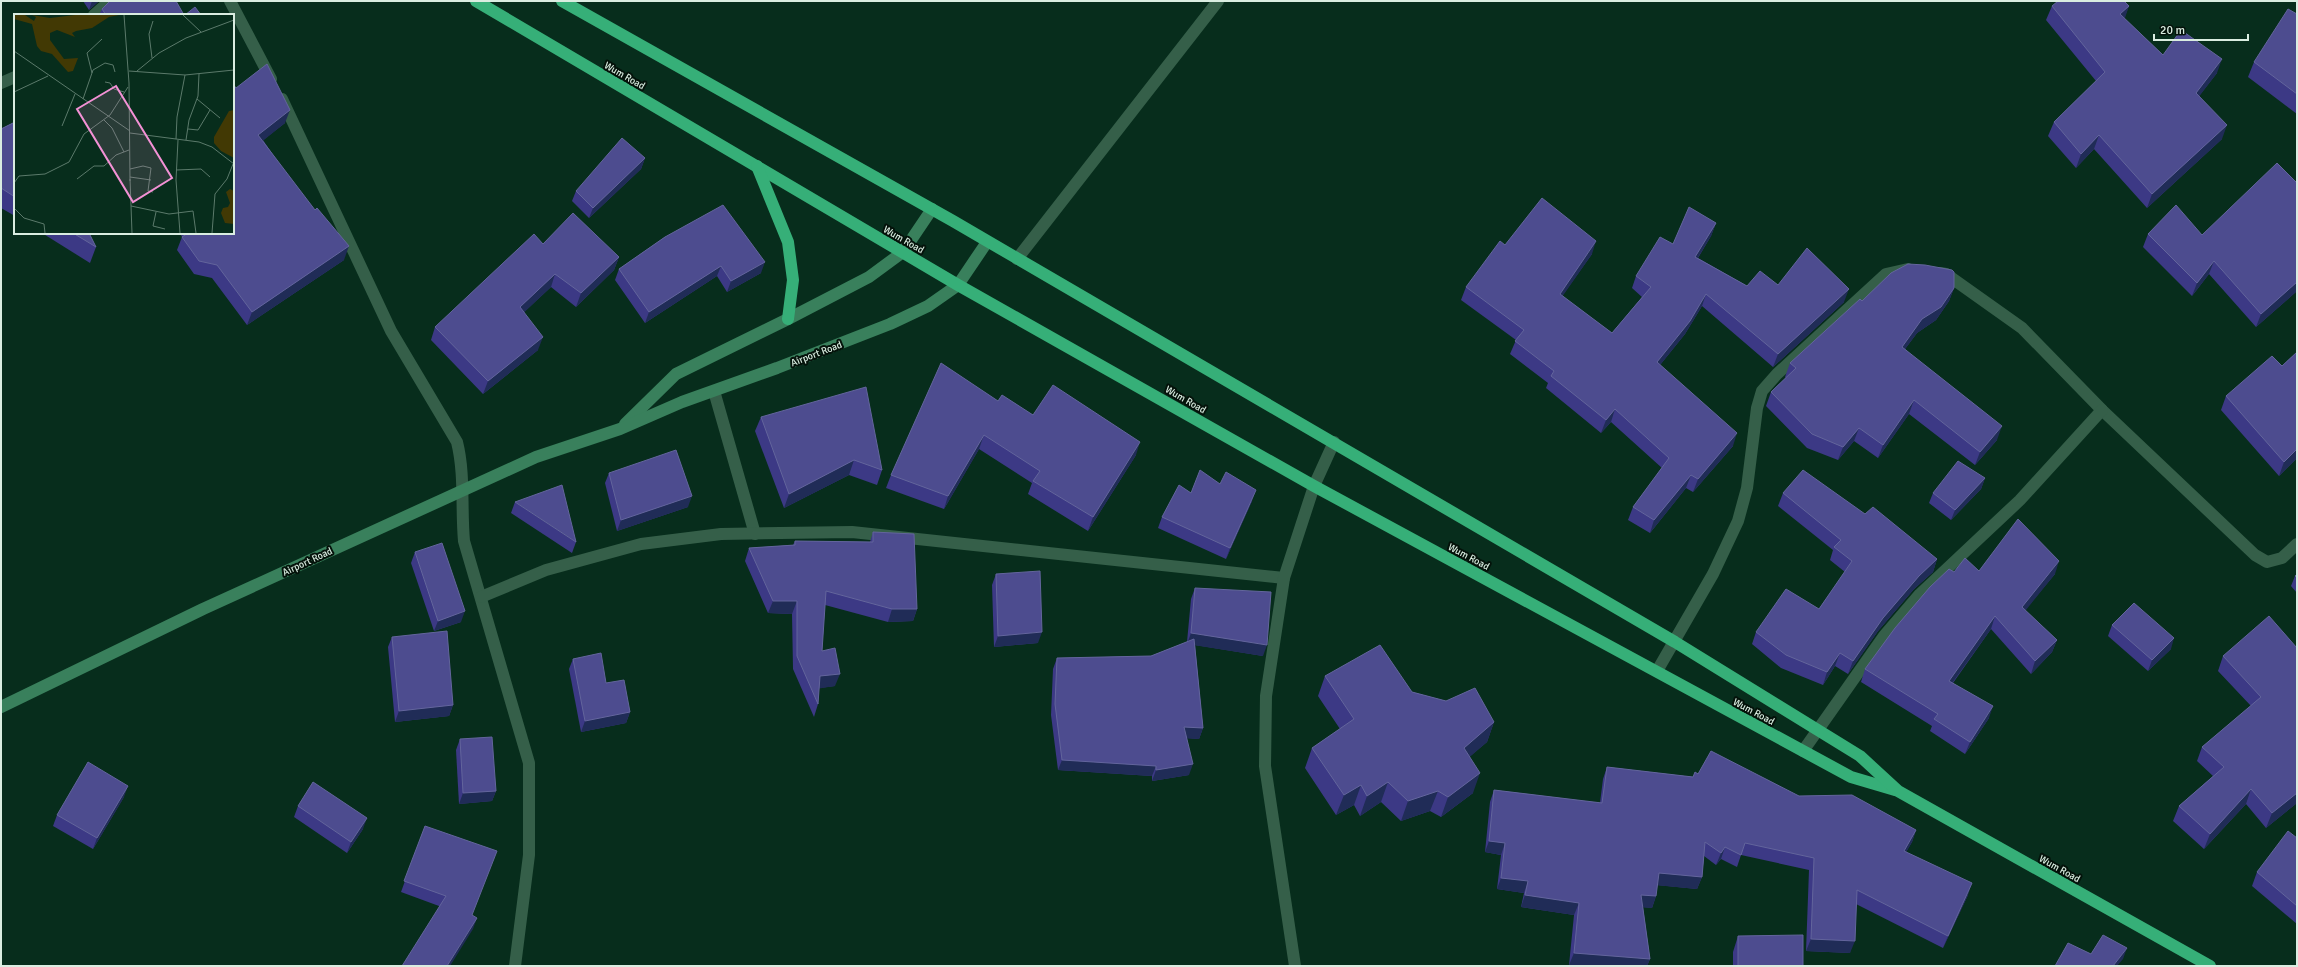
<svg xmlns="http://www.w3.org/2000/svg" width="2298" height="967" font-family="Signika,sans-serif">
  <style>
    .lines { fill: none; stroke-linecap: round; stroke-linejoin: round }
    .street { stroke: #355f49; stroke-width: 12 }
    .secondary { stroke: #39805c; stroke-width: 12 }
    .highway { stroke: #36af78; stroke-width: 12 }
    .wall { fill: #3c3985 }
    .shaded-wall { fill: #202c57 }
    .building { fill: #4d4c8f; stroke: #63659c }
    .labels { text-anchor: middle; stroke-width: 4; stroke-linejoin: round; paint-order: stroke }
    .street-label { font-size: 10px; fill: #daede1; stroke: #04120a }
    .inset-road { fill: none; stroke: #5b7a6b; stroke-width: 1 }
    .view { fill: #f391d5; fill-opacity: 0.15; stroke: #f391d5; stroke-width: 2 }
    .inset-edge { fill: none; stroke: #daede1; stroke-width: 2 }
  </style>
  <rect width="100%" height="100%" fill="#072d1c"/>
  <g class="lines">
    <g class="street">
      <polyline points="230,1 271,79"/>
      <polyline points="94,15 110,1"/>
      <polyline points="1,83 15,77"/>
      <path d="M 282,99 L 391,331 L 457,442 C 465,474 461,508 464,541 L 529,763 L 529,855 L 515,966"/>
      <polyline points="1017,259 1218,1"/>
      <polyline points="1940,273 1946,274 2022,328 2102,410 2255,555 2267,562 2282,558 2297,544"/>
      <polyline points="714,391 755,534"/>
      <polyline points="481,597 546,570 641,544 721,534 852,532 1284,578"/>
      <polyline points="1657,671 1713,574 1738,521 1747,488 1757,408 1762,391 1777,374 1886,274 1908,269"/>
      <polyline points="1803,751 1884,636 1920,594 2020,500 2102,410"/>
      <polyline points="1295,966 1265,766 1266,696 1284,578 1314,486 1334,442"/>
    </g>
    <g class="secondary">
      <polyline points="625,424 676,374 788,319 869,277 903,252 932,209"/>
      <polyline points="1,707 203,609 536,457 620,429 682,402 777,368 890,324 928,306 958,285 987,242"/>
    </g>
    <g class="highway">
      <polyline points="476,1 958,285 1314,486 1851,777 1895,790"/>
      <polyline points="562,1 953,221 1675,642 1860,756 1898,791 2210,966"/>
      <polyline points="757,166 788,242 793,280 788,319"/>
    </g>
  </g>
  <g class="wall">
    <polygon points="83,1 99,1 89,10"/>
    <polygon points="2052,6 2129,6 2124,18 2163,55 2217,73 2199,96 2222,139 2147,208 2094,149 2076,168 2048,136 2054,122 2096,81 2046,20"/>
    <polygon points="102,9 184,15 99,15"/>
    <polygon points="2297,14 2297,114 2248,77 2254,62"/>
    <polygon points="236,88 285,123 263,140 344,260 247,325 212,278 194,274 177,250 182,237 180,233 233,233"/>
    <polygon points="15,122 15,216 1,208 1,129"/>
    <polygon points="645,158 641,169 589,218 572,201 576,191"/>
    <polygon points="2297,183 2297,291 2256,327 2209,274 2192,296 2143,247 2148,234 2202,235"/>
    <polygon points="1716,223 1711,236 1698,258 1747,286 1778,285 1844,302 1773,367 1702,306 1685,334 1660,365 1733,446 1693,492 1686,488 1650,533 1628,520 1633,507 1662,468 1611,422 1601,433 1546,388 1548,383 1510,354 1516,340 1461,300 1466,287 1505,245 1592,254 1562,296 1612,333 1642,297 1632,288 1636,276 1673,244"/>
    <polygon points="42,233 89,233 96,247 90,263"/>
    <polygon points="665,237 761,273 727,292 717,276 645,323 615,280 619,269"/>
    <polygon points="543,244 619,257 614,270 576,307 551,287 524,312 538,350 483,394 431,340 435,327"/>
    <polygon points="1954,288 1949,301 1936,320 1917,333 1905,349 1997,440 1975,465 1909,414 1878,458 1854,441 1838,460 1807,448 1766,406 1771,392 1786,378 1785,377 1790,363 1862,301"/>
    <polygon points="2297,352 2297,458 2279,476 2221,410 2226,396 2282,366"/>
    <polygon points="998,401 1136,455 1088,531 1028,494 1032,483 979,449 944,509 886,488 891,475"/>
    <polygon points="761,417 882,470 877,485 849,475 784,508 755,431"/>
    <polygon points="609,473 688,507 617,531 605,483"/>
    <polygon points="1985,478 1981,489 1951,520 1929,503 1933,493"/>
    <polygon points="1220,484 1252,501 1226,559 1158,528 1162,517"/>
    <polygon points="1783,493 1865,514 1937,559 1933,572 1914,589 1878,631 1848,674 1835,666 1823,685 1781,668 1752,644 1756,632 1819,609 1845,572 1830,560 1833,550 1778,506"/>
    <polygon points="515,502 576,542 572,553 511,513"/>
    <polygon points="873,532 917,609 913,621 888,622 825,605 822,651 835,686 819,688 818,704 814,717 793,669 792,614 768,613 745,561 749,548 793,545 795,541 870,542"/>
    <polygon points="415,552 461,622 434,631 411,563"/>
    <polygon points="1979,571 2055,574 2025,610 2057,640 2052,652 2031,674 1991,629 1953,683 1989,718 1965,754 1930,731 1932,726 1861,682 1865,669 1954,572"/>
    <polygon points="996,574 1038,643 994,647 992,585"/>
    <polygon points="2297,574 2297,593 2291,586 2295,576"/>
    <polygon points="1195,588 1263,656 1195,645 1203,728 1199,739 1187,738 1189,775 1152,781 1152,776 1058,770 1051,715 1053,669 1057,658 1151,656 1187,642 1191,599"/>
    <polygon points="2112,625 2171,649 2148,671 2108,636"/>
    <polygon points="392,637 453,705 449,716 395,722 388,647"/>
    <polygon points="2297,648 2297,803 2266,828 2246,804 2204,849 2173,821 2179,806 2213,776 2197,761 2202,747 2251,706 2218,671 2223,656"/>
    <polygon points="573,659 606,683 630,712 626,723 581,732 569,669"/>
    <polygon points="1325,676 1412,692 1446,701 1494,722 1487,742 1469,757 1473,793 1441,817 1430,811 1401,821 1381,802 1360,816 1354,805 1336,815 1305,768 1312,748 1340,729 1318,696"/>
    <polygon points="460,739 496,791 492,801 459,804 456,750"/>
    <polygon points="1607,767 1693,777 1698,774 1799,796 1916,830 1912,842 1906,852 1968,895 1943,948 1856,904 1850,953 1806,951 1809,870 1741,855 1737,867 1721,859 1716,865 1704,856 1702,877 1697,889 1657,885 1656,896 1652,908 1643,907 1650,959 1647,966 1582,966 1569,965 1574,915 1521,907 1524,893 1497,889 1501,855 1485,852 1490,802 1494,790 1600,803 1603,779"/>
    <polygon points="124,797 93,849 53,826 57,815"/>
    <polygon points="298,806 363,829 347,853 294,817"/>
    <polygon points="425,826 472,915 473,929 439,906 401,892"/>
    <polygon points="2297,838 2297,924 2252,886 2257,872"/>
    <polygon points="1738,936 1803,966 1733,966 1733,952"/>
  </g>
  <g class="shaded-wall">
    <polygon points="92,1 99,1 89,10"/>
    <polygon points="2129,6 2124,21 2120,14"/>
    <polygon points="2222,59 2217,73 2191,107 2196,93"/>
    <polygon points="290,110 285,123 254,148 258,135"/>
    <polygon points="2227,125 2222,139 2147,208 2152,194"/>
    <polygon points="2099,135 2094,149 2076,168 2081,154"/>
    <polygon points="645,158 641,169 589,218 593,208"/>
    <polygon points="1716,223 1711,236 1691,269 1695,257"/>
    <polygon points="1596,241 1592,254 1555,307 1560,294"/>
    <polygon points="349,246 344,260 247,325 252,312"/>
    <polygon points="619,257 614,270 576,307 581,293"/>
    <polygon points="2214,261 2209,274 2192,296 2197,283"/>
    <polygon points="765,262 761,273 727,292 731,281"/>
    <polygon points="721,266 717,276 645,323 649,312"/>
    <polygon points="555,274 551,287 516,320 520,307"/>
    <polygon points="2297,282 2297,291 2256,327 2261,314"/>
    <polygon points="1954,288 1949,301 1936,320 1917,333 1897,360 1902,347 1922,319"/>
    <polygon points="1849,289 1844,302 1773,367 1778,354"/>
    <polygon points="1706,294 1702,306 1685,334 1652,375 1657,362"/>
    <polygon points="543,337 538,350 483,394 488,381"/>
    <polygon points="1914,400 1909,414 1878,458 1883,445"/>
    <polygon points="1615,409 1611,422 1601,433 1606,420"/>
    <polygon points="2002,426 1997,440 1975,465 1980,452"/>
    <polygon points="1859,428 1854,441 1838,460 1843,447"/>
    <polygon points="1737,433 1733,446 1693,492 1698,479"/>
    <polygon points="984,435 979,449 944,509 948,496"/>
    <polygon points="1140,442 1136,455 1088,531 1093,517"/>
    <polygon points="2297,449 2297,458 2279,476 2284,462"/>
    <polygon points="854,460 849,475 784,508 789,494"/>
    <polygon points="1691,475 1686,488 1650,533 1654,520"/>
    <polygon points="1985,478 1981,489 1951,520 1955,510"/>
    <polygon points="1256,490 1252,501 1226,559 1230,548"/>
    <polygon points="692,496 688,507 617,531 621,520"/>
    <polygon points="1937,559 1933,572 1914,589 1878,631 1848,674 1853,661 1883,618 1919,576"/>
    <polygon points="2059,561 2055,574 2018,620 2022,607"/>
    <polygon points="773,601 797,601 792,614 768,613"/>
    <polygon points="892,609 917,609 913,621 888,622"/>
    <polygon points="465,611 461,622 434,631 438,621"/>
    <polygon points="1995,616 1991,629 1945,693 1949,681"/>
    <polygon points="1042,632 1038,643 994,647 998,636"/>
    <polygon points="1191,633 1267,645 1263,656 1187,644"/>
    <polygon points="2174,638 2171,649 2148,671 2152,660"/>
    <polygon points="2057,640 2052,652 2031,674 2035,661"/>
    <polygon points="1840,653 1835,666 1823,685 1827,672"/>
    <polygon points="840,674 835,686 816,689 820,676"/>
    <polygon points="453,705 449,716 395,722 399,711"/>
    <polygon points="1993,706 1989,718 1965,754 1970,742"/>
    <polygon points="630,712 626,723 581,732 585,721"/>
    <polygon points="1494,722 1487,742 1457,768 1464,748"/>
    <polygon points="1184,727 1203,728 1199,739 1180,738"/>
    <polygon points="1062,760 1156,766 1152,776 1058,770"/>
    <polygon points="1193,764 1189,775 1152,781 1156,770"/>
    <polygon points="1480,773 1473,793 1441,817 1448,797"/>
    <polygon points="1388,782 1381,802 1360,816 1367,796"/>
    <polygon points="1361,785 1354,805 1336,815 1344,795"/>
    <polygon points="128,786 124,797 93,849 97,838"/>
    <polygon points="2251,789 2246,804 2204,849 2210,834"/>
    <polygon points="496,791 492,801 459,804 463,793"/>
    <polygon points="1438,791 1430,811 1401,821 1408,801"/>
    <polygon points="2297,793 2297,803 2266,828 2272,813"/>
    <polygon points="367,818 363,829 347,853 351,842"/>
    <polygon points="1916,830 1912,842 1900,863 1904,851"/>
    <polygon points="1489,841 1505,843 1501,855 1485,852"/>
    <polygon points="1725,847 1721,859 1716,865 1721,853"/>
    <polygon points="1659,873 1702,877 1697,889 1655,885"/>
    <polygon points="1501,878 1528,881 1524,893 1497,889"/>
    <polygon points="1972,883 1968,895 1943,948 1948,936"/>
    <polygon points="1525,895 1579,903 1574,915 1521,907"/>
    <polygon points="1641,895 1656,896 1652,908 1637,907"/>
    <polygon points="477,918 473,929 450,966 447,966"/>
    <polygon points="1811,939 1855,941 1850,953 1806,951"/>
    <polygon points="2127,948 2123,959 2117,966 2113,966"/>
    <polygon points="1574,953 1650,959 1647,966 1582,966 1569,965"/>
  </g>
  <g class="building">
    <polygon points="110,1 176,1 184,15 106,15 102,9"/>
    <polygon points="2058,1 2124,1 2129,6 2120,14 2163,55 2181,30 2222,59 2196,93 2227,125 2152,194 2099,135 2081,154 2054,122 2105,72 2052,6"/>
    <polygon points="195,7 201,15 185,15"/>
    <polygon points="2288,9 2297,14 2297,94 2254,62"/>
    <polygon points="267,64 290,110 258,135 315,210 317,208 349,246 252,312 217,265 199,261 182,237 188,233 233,233 233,84 236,88"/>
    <polygon points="15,122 15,197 1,188 1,129"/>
    <polygon points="622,138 645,158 593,208 576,191"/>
    <polygon points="2277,163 2297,183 2297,194 2296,195 2297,195 2297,282 2261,314 2214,261 2197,283 2148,234 2176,205 2202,235"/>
    <polygon points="1542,198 1596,241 1560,294 1612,333 1651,287 1636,276 1660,237 1673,244 1689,207 1716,223 1695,257 1747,286 1760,271 1778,285 1807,248 1849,289 1778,354 1706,294 1690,321 1657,362 1737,433 1698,479 1691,475 1654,520 1633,507 1669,458 1615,409 1606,420 1551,376 1554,371 1515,341 1524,330 1466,287 1500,241 1505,245"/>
    <polygon points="723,205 765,262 731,281 721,266 649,312 619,269 665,237"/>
    <polygon points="573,213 619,257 581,293 555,274 520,307 543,337 488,381 435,327 534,234 543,244"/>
    <polygon points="73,233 89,233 96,247"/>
    <polygon points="1908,264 1925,265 1952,270 1954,272 1954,288 1941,307 1922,319 1902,347 2002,426 1980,452 1914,400 1883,445 1859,428 1843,447 1812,434 1771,392 1796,368 1790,363 1860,299 1862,301 1891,273"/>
    <polygon points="2297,352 2297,449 2284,462 2226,396 2272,356 2282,366"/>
    <polygon points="941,363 998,401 1002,395 1033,415 1053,385 1140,442 1093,517 1033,481 1040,471 984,435 948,496 891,475"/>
    <polygon points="866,387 882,470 854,460 789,494 761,417"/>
    <polygon points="676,450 692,496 621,520 609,473"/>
    <polygon points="1958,461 1985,478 1955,510 1933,493"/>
    <polygon points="1200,470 1220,484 1226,472 1256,490 1230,548 1162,517 1179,485 1191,493"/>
    <polygon points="1803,470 1865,514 1873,507 1937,559 1919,576 1883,618 1853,661 1840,653 1827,672 1786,655 1756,632 1786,589 1819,609 1852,561 1834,547 1841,540 1783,493"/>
    <polygon points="562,485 576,542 515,502"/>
    <polygon points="2018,519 2059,561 2022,607 2057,640 2035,661 1995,616 1949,681 1993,706 1970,742 1934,719 1938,714 1865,669 1895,628 1930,587 1949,569 1954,572 1965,558 1979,571"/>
    <polygon points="873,532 914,534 917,609 892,609 826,591 822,651 835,648 840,674 820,676 818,704 797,656 797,601 773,601 749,548 795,545 795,541 873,542"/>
    <polygon points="442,543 465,611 438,621 415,552"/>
    <polygon points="1040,571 1042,632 998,636 996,574"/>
    <polygon points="2297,574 2297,578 2295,576"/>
    <polygon points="1195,588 1271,592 1267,645 1191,633"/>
    <polygon points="2134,603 2174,638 2152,660 2112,625"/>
    <polygon points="2269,616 2297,648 2297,793 2272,813 2251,789 2210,834 2179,806 2224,767 2202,747 2261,697 2223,656"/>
    <polygon points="447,631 453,705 399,711 392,637"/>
    <polygon points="1194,639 1203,728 1184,727 1193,764 1156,770 1156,766 1062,760 1055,704 1057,658 1151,656"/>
    <polygon points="1380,645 1412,692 1446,701 1475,688 1494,722 1464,748 1480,773 1448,797 1438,791 1408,801 1388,782 1367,796 1361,785 1344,795 1312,748 1354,719 1325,676"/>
    <polygon points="601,653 606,683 624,680 630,712 585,721 573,659"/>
    <polygon points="492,737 496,791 463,793 460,739"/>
    <polygon points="1711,751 1799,796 1852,795 1916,830 1904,851 1972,883 1948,936 1857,890 1855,941 1811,939 1814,858 1745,843 1741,855 1725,847 1721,853 1705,842 1702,877 1659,873 1656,896 1641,895 1650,959 1574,953 1579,903 1525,895 1528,881 1501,878 1505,843 1489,841 1494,790 1602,803 1607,767 1693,777 1695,772 1698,774"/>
    <polygon points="88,762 128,786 97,838 57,815"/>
    <polygon points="313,782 367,818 351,842 298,806"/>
    <polygon points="425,826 497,851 472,915 477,918 447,966 402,966 446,896 404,881"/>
    <polygon points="2288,831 2297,838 2297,906 2257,872"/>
    <polygon points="1803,935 1803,966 1738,966 1738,936"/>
    <polygon points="2103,935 2127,948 2113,966 2055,966 2068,943 2091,954"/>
  </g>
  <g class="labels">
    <g class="street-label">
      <text transform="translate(625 75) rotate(30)" y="4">Wum Road</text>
      <text transform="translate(904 239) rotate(30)" y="4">Wum Road</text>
      <text transform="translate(816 353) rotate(-21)" y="4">Airport Road</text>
      <text transform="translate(1186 399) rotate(30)" y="4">Wum Road</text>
      <text transform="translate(1469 556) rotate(28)" y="4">Wum Road</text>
      <text transform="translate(307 561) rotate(-25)" y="4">Airport Road</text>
      <text transform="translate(1754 711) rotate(28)" y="4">Wum Road</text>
      <text transform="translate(2060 868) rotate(29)" y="4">Wum Road</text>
    </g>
  </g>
  <g transform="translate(14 14)">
    <rect width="220" height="220" fill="#072d1c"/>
    <path d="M 0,1 L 11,1 L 20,7 L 22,3 L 18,1 L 36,4 L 61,1 L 105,1 L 95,3 L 78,14 L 62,17 L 58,19 L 61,23 L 43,16 L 36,19 L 36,26 L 50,45 L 64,44 L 59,57 L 54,58 L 38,40 L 27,37 L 23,32 L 18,10 L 0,5 ZM 220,96 L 220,144 L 207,137 L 200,129 L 200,123 L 215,97 ZM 216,175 L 220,177 L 220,210 L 211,209 L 207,199 L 209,194 L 214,193 L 216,189 L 212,178 Z" fill="#423904"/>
    <path class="inset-road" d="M 110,1 L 115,69 L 116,167M 169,1 L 187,18M 0,37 L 116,117M 138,44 L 135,20 L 139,7M 115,57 L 171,61 L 220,56M 123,57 L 145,39 L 172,24 L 220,6M 78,59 L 73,39 L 88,25M 91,68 L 96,69 L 100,75 L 110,78M 0,78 L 34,62M 69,85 L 79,56 L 91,49 L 99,51 L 101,58M 183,85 L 206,104M 90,106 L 98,114 L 110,138M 48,112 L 61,80M 174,115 L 184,116 L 196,96M 116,119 L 185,128 L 198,133 L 220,150M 162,125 L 163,103 L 171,61M 164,126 L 162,166 L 166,219M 172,126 L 175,106 L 184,82 L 185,60M 116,155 L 129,152 L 137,154 L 134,177 L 139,178M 162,156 L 187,155 L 196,163M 116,163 L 137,166M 63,165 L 80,152 L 90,152 L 102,141 L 115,136M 116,165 L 118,219M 0,169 L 5,162 L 31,160 L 55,148 L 70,120 L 96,101 L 114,73M 117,192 L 155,200 L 179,197 L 182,219M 0,194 L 10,204 L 30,210 L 31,219M 142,198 L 139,212 L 151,215M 198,219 L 201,180 L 213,165 L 219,150"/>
    <path class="view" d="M 102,72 L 158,164 L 119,188 L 63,95 Z"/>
    <rect width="220" height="220" class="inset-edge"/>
  </g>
  <rect width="2298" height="967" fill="none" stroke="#daede1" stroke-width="4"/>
  <path d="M2154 34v6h94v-6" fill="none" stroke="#daede1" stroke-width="2"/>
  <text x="2160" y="34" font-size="12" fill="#daede1" stroke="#04120a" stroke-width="3" paint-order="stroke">20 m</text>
</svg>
